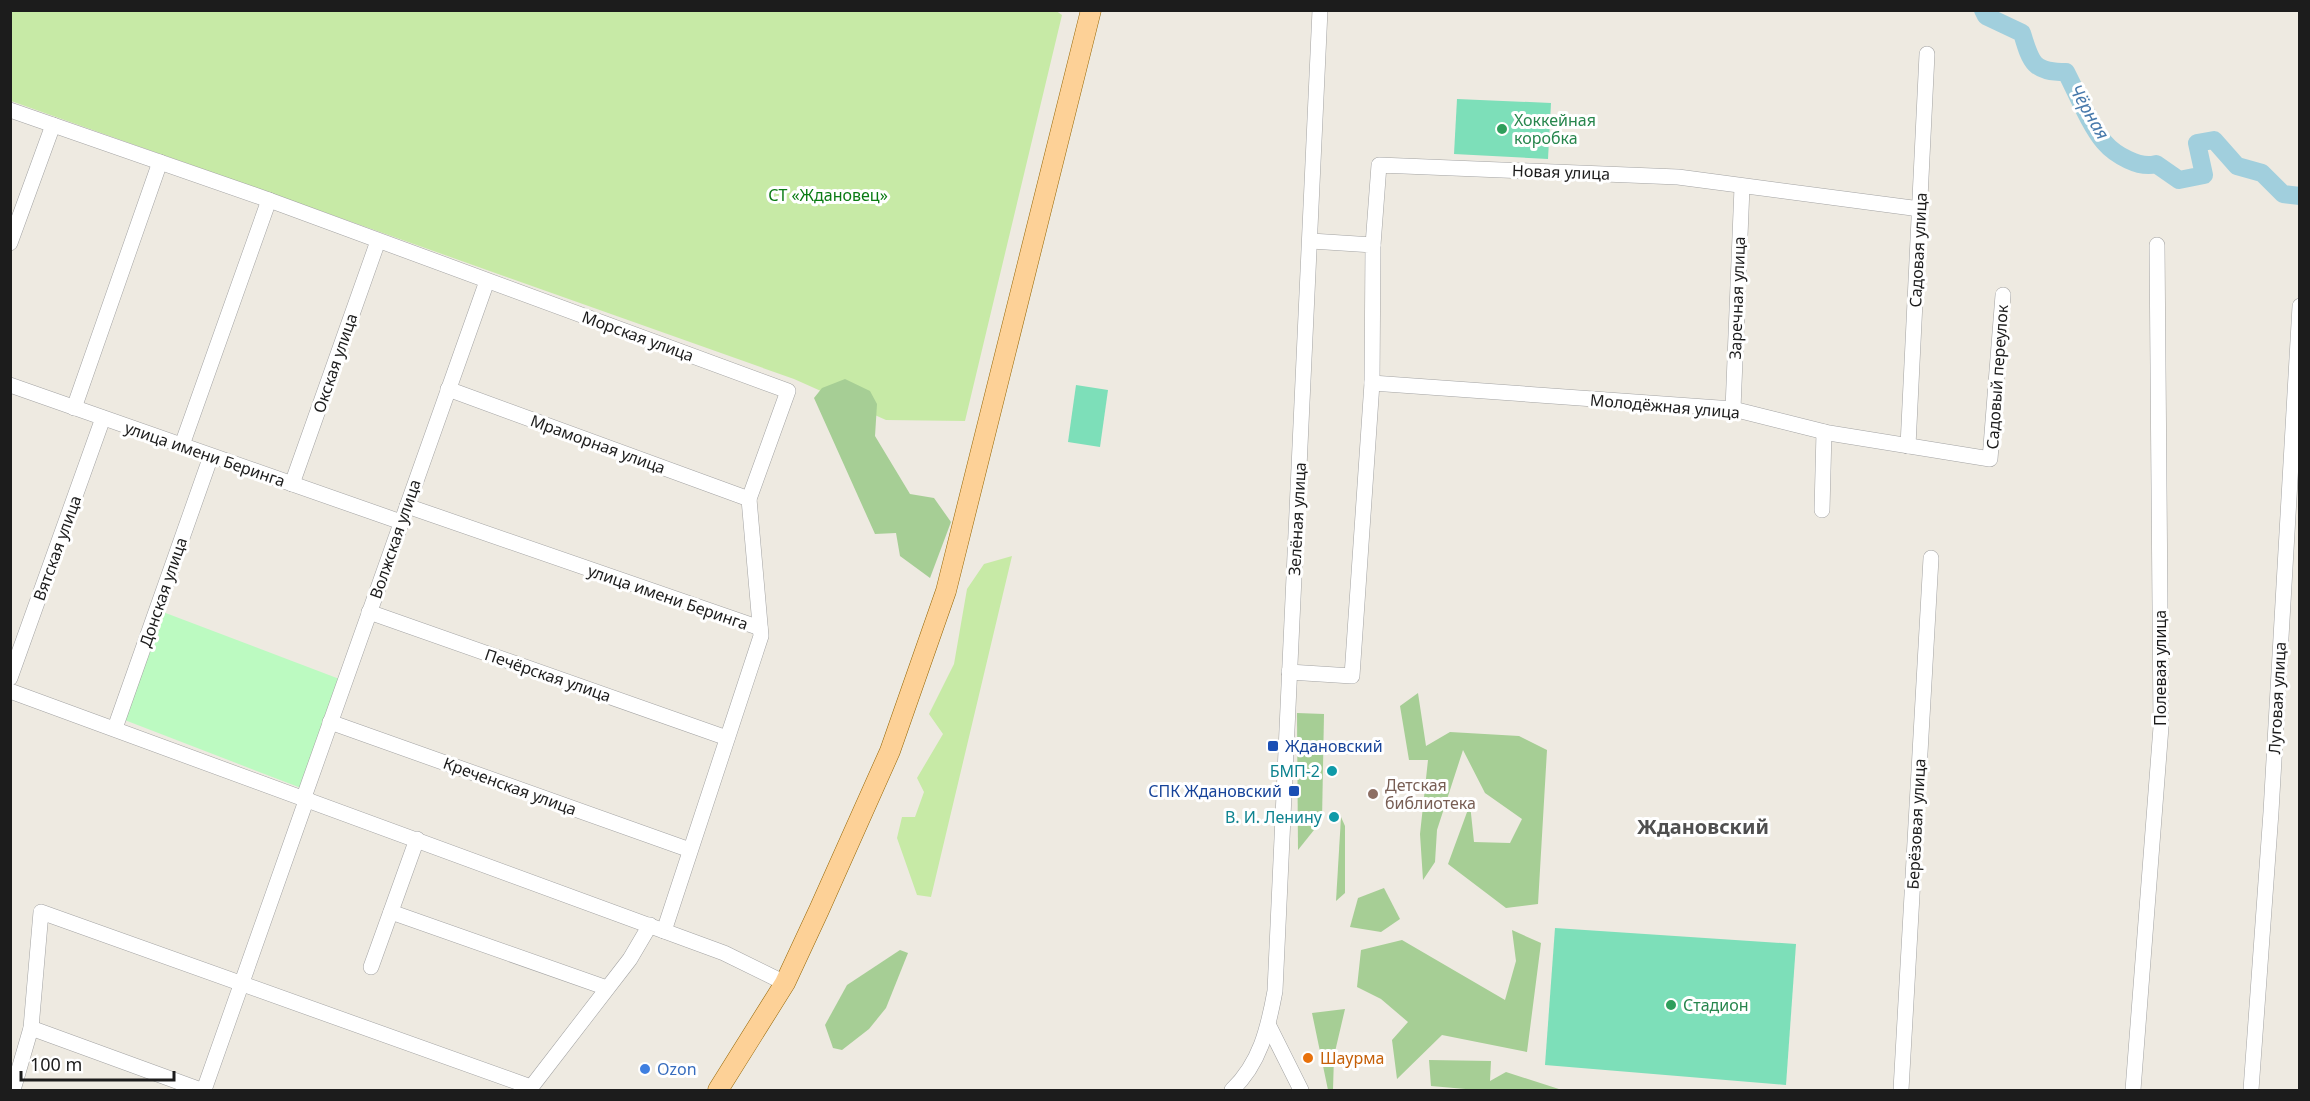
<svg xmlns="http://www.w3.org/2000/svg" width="2310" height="1101" font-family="'Noto Sans',sans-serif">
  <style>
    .grass { fill: #c7eaa6 }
    .forest { fill: #a6ce95 }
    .park { fill: #bcfac1 }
    .pitch { fill: #7ddfb9 }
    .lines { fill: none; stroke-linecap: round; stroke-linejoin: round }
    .river { stroke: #a1cfdd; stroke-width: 18 }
    .minor-casing { stroke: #a3a3a3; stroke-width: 16 }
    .major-casing { stroke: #946400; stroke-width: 21 }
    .minor { stroke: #fff; stroke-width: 15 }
    .major { stroke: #fdd197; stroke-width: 20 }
    .leisure-dot { fill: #2e9e5b; stroke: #fff; stroke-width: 2 }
    .transit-dot { fill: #1a4fb4; stroke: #fff; stroke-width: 2 }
    .culture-dot { fill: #0f9aa8; stroke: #fff; stroke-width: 2 }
    .education-dot { fill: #8d6e63; stroke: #fff; stroke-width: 2 }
    .food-dot { fill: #e8710a; stroke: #fff; stroke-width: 2 }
    .shop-dot { fill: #3f7fe0; stroke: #fff; stroke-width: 2 }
    .labels { text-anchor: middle; stroke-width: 6; stroke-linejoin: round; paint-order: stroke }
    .leisure-label { font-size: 16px; fill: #27864d; stroke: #fff; text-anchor: start }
    .street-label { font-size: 16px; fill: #1c1c1c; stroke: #fff }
    .park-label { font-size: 16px; fill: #097b13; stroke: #fff }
    .transit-label { font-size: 16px; fill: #164399; stroke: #fff; text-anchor: start }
    .culture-label { font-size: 16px; fill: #0d838f; stroke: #fff; text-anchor: end }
    .education-label { font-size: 16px; fill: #785e54; stroke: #fff; text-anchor: start }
    .food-label { font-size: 16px; fill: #c56008; stroke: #fff; text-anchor: start }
    .shop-label { font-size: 16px; fill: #366cbe; stroke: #fff; text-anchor: start }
    .water-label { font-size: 18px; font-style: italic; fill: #487aac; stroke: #fff }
    .quarter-label { font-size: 20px; font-weight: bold; fill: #4f4f4f; stroke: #fff }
  </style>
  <rect width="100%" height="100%" fill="#eeeae1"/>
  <g class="grass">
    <polygon points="1055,10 1062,15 965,421 886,420 794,379 11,101 11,11"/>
    <polygon points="1012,556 931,897 917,895 897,838 902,817 915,817 924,792 917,778 943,734 929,714 954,664 967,589 984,564"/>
  </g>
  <g class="forest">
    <polygon points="845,379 870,391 877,404 875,436 910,494 934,498 951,522 930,578 900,556 896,533 875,534 814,398 822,388"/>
    <polygon points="1418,693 1426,746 1450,732 1519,736 1547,750 1538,904 1506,908 1448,864 1470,804 1474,842 1510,843 1522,819 1485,793 1463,750 1437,830 1435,862 1423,880 1420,834 1428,760 1409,760 1400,706"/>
    <polygon points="1297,713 1324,714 1322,820 1298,850"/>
    <polygon points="1341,817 1345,826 1345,893 1336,901"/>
    <polygon points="1384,888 1400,919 1381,932 1350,927 1358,898"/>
    <polygon points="1512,930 1541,943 1527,1052 1442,1035 1397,1079 1392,1040 1408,1022 1381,999 1357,987 1361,950 1402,940 1505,1000 1516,961"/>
    <polygon points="900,950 908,953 886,1008 869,1029 842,1050 833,1048 825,1025 847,985"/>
    <polygon points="1345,1009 1334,1056 1333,1090 1328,1090 1312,1013"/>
    <polygon points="1429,1060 1491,1061 1490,1081 1506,1072 1562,1090 1477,1090 1431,1086"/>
  </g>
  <polygon class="park" points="163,612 342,680 301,788 122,719"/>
  <g class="pitch">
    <polygon points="1457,99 1551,103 1548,159 1454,154"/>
    <polygon points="1076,385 1108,390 1100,447 1068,442"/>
    <polygon points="1555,928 1796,944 1786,1085 1545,1065"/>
  </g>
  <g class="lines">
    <path class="river" d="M 1983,10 L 1986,16 L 2022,33 C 2031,63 2033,72 2066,72 C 2077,93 2089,124 2104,142 C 2115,155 2140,169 2156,164 L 2179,180 L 2204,175 L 2197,143 L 2214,140 L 2237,166 L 2262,173 L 2283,194 L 2300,196"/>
    <g class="minor-casing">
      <g id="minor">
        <polyline points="10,110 269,200 788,391 749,499 761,636 664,931"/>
        <polyline points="10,243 53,125"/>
        <polyline points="1373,245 1379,165 1678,177 1920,209"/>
        <polyline points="1372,383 1733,409 1829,433 1990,459 2003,295"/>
        <polyline points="10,385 401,522"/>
        <polyline points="448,389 749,499"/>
        <polyline points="74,408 160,162"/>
        <polyline points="1733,409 1742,187"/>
        <polyline points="182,445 269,200"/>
        <polyline points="1908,446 1927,54"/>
        <polyline points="292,484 378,241"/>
        <polyline points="407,506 760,628"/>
        <polyline points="1822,510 1824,432"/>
        <polyline points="369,612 727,738"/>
        <polyline points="1289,672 1352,676 1372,383 1373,245 1311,241"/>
        <polyline points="10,678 103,418"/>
        <polyline points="10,691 724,953 785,983"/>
        <polyline points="330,722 690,850"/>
        <polyline points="115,728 211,456"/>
        <polyline points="304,797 487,281"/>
        <polyline points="391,912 607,988"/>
        <polyline points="371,967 417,839"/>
        <polyline points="1269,1026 1301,1090"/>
        <polyline points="31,1028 201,1090"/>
        <polyline points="13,1090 31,1028 41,912 531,1087"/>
        <polyline points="204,1090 307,798"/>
        <polyline points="529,1090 630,959 650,925"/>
        <path d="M 1232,1090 C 1260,1063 1268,1029 1275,991 L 1320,10"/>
        <polyline points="1901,1090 1931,558"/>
        <polyline points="2133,1090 2161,727 2157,245"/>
        <polyline points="2251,1090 2271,812 2300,306"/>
      </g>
    </g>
    <g class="major-casing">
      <polyline id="major" points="718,1090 785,983 819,910 890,751 946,591 1091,10"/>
    </g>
    <use href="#minor" class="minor"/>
    <use href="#major" class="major"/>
  </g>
  <g class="leisure-dot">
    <circle cx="1502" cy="129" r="6"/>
    <circle cx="1671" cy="1005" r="6"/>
  </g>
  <g class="transit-dot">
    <rect x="1267" y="740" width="12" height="12" rx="3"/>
    <rect x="1288" y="785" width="12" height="12" rx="3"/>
  </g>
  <g class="culture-dot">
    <circle cx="1332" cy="771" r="6"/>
    <circle cx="1334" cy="817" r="6"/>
  </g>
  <circle class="education-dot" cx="1373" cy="794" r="6"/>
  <circle class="food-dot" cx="1308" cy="1058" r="6"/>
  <circle class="shop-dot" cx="645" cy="1069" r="6"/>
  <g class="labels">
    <g class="leisure-label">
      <text x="1514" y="126">Хоккейная<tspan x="1514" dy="18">коробка</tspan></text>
      <text x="1683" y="1011">Стадион</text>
    </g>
    <g class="street-label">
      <text transform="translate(1561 172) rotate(2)" y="6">Новая улица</text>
      <text transform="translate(1918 250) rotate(-87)" y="6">Садовая улица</text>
      <text transform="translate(1737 298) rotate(-88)" y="6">Заречная улица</text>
      <text transform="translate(638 336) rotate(20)" y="6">Морская улица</text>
      <text transform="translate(335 363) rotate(-71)" y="6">Окская улица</text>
      <text transform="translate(1997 377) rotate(-86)" y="6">Садовый переулок</text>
      <text transform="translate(1665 406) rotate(5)" y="6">Молодёжная улица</text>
      <text transform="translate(598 444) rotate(20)" y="6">Мраморная улица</text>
      <text transform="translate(205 454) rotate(19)" y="6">улица имени Беринга</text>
      <text transform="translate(1297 519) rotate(-87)" y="6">Зелёная улица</text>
      <text transform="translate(395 539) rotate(-71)" y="6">Волжская улица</text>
      <text transform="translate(57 548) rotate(-70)" y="6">Вятская улица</text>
      <text transform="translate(163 592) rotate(-71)" y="6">Донская улица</text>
      <text transform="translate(668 597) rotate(19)" y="6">улица имени Беринга</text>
      <text transform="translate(2160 668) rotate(-90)" y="6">Полевая улица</text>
      <text transform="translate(548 675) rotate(19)" y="6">Печёрская улица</text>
      <text transform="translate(2277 698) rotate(-87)" y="6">Луговая улица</text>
      <text transform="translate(510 786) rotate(20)" y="6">Креченская улица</text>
      <text transform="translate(1916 824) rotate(-87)" y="6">Берёзовая улица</text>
    </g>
    <g class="park-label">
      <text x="828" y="201">СТ «Ждановец»</text>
    </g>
    <g class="transit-label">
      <text x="1285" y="752">Ждановский</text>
      <text x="1282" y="797" text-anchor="end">СПК Ждановский</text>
    </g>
    <g class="culture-label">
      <text x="1320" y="777">БМП-2</text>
      <text x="1322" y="823">В. И. Ленину</text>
    </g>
    <g class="education-label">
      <text x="1385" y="791">Детская<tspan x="1385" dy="18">библиотека</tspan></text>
    </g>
    <g class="food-label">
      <text x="1320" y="1064">Шаурма</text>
    </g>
    <g class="shop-label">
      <text x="657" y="1075">Ozon</text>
    </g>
    <g class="water-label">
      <text transform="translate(2089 112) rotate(60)" y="6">Чёрная</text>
    </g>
    <g class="quarter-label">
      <text x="1703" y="834">Ждановский</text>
    </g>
  </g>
  <rect width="2310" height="1101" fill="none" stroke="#1c1c1c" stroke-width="24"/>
  <path d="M21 1071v9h153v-9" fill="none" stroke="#1c1c1c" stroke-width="3"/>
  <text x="30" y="1071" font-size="18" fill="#1c1c1c" stroke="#ffffff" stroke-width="4.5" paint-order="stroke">100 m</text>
</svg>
